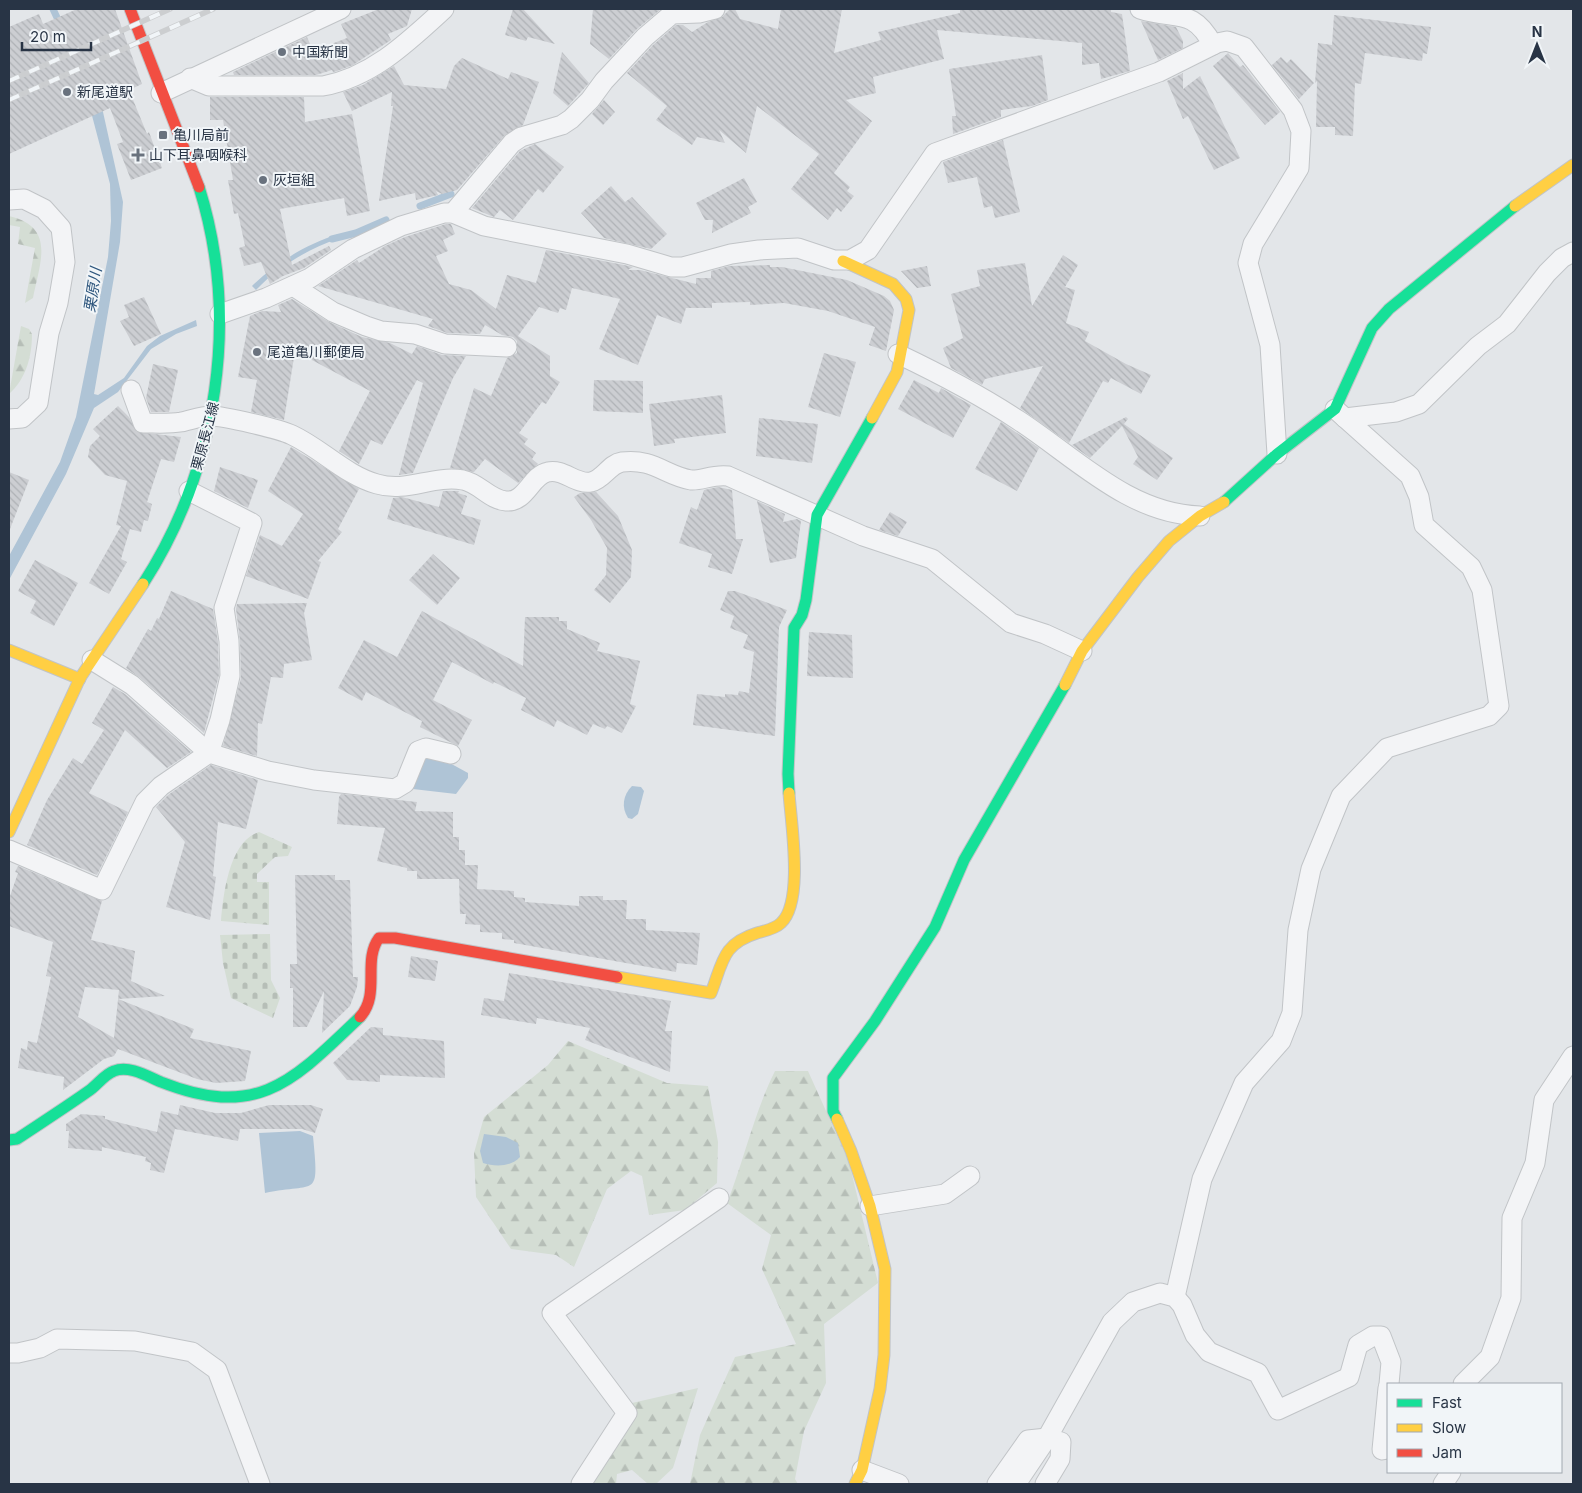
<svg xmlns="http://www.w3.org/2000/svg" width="1582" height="1493" font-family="Inter,'Noto Sans JP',sans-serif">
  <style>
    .forest { fill: url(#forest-firs) }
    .cemetery { fill: url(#cemetery-stones) }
    .water { fill: #afc4d6 }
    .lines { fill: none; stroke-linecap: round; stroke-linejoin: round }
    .stream { stroke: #afc4d6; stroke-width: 7 }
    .building { fill: url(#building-back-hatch); fill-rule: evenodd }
    .street-casing { stroke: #c1c4c7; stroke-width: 21 }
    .fast-casing { stroke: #c1c4c7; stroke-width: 13 }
    .slow-casing { stroke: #c1c4c7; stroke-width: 13 }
    .jam-casing { stroke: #c1c4c7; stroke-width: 13 }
    .street { stroke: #f3f4f6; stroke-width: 19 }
    .fast { stroke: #16e098; stroke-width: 11 }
    .slow { stroke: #ffcf43; stroke-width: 11 }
    .jam { stroke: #f24e42; stroke-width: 11 }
    .rail-casing { stroke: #ccced0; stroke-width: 5.5 }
    .rail { stroke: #f1f5f8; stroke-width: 4; stroke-dasharray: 11; stroke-linecap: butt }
    .poi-dot { fill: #69727e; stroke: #f1f5f8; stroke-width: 2 }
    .labels { text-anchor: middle; stroke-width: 4; stroke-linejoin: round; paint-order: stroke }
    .poi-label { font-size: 14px; fill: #283445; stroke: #f1f5f8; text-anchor: start }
    .street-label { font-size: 14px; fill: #283445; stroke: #f1f5f8 }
    .water-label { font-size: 15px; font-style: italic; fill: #2e567d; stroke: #f1f5f8 }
  </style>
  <defs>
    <pattern id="forest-firs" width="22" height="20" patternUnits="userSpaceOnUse" patternTransform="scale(1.25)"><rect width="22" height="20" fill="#d4ddd4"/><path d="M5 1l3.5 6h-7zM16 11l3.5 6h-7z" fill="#b6beb7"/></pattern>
    <pattern id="cemetery-stones" width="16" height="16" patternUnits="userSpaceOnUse" patternTransform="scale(1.25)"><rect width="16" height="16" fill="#d4ddd4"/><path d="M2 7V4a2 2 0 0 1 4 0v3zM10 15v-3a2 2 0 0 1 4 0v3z" fill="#b6beb7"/></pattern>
    <pattern id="building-back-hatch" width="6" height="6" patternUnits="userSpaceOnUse" patternTransform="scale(1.25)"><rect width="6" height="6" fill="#ccced2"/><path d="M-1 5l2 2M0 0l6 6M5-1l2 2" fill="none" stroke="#afb2b6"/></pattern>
  </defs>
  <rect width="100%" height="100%" fill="#e3e6e9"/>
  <g class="forest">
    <path d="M 9,216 C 56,227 40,262 33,298 L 25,303 L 35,248 L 18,244 L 20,227 L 9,225 Z"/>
    <path d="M 21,326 L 29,329 L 32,334 C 32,356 26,379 9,394 Z"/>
    <polygon points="568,1041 667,1083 708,1086 718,1142 717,1183 685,1210 649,1215 642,1176 631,1171 607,1189 574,1267 556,1255 511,1249 476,1197 474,1153 484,1117 548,1065"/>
    <path d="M 775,1071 L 808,1071 L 849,1162 L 878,1283 L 824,1324 L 826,1383 L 804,1431 L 795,1479 L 798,1484 L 690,1484 L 700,1435 L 735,1357 L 796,1344 L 762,1269 L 771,1235 L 727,1203 C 744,1160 754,1113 775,1071 Z"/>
    <polygon points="698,1388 673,1468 656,1484 648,1484 632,1470 617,1474 616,1484 589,1484 632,1403"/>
  </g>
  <g class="cemetery">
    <path d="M 259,832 L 292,847 L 288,856 L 275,857 L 257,874 L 257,882 L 269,882 L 269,925 L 221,921 C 223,896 229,841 259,832 Z"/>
    <polygon points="270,934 271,980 280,998 273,1018 231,998 223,963 220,935"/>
  </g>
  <g class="water">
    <polygon points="101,103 123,202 120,242 94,394 98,395 124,378 147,346 160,336 196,320 197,326 176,334 151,349 118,392 94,408 66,474 9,580 9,556 60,462 76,417 108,257 111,221 110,184 90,108"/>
    <path d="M 339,234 L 340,238 C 308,249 279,266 256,290 L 252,286 C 276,263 306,244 339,234 Z"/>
    <polygon points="428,758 446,761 468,773 468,778 456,794 413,789 412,785 424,760"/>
    <path d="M 632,786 L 641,787 L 644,791 L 638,814 L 632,819 L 628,818 C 621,807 623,795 632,786 Z"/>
    <path d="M 300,1131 L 313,1136 C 319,1200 318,1182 265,1193 L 259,1133 Z"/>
    <path d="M 484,1134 L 506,1137 L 518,1143 L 520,1157 C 511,1167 495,1167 483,1163 L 480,1151 Z"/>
  </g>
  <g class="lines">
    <g class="stream">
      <polyline points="53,9 60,24"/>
      <polyline points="420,206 451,194"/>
      <polyline points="332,239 356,233 386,220"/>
    </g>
  </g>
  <g class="building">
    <polygon points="77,9 115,9 142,84 129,90 147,134 149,132 162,168 131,180 117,144 123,142 110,108 9,154 9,27 39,14 43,24"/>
    <polygon points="379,9 412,9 407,26 388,34 391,40 353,65 337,71 333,72 332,70 316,75 234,75 233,72 307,37 313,51 347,38 341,24"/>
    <polygon points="513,9 523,9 555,44 528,37 526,41 505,35"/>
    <polygon points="593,9 661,9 637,29 609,59 590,44"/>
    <polygon points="730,9 735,9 740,19 778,29 781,9 842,9 834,53 881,40 878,32 960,13 960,9 1111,9 1111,12 1122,14 1130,71 1101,79 1099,63 1082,65 1082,43 937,30 944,59 873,77 876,93 846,100 872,121 834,173 850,187 847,191 854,196 841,212 837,208 828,220 791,189 819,154 757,106 746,153 719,130 725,143 697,137 692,145 656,120 667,106 627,73 653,45 676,25 683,25 692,32 708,22 722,17"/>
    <polygon points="1334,15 1431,27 1427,54 1423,53 1422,61 1365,53 1361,84 1355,83 1353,136 1335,135 1335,127 1316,127 1317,81 1315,83 1318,43 1332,45"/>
    <polygon points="1141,21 1176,27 1183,41 1183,48 1158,60"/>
    <polygon points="562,52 589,83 568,106 553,93"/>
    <polygon points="1228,53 1240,67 1243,65 1280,112 1265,125 1213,66"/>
    <polygon points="1042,55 1048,100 1032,106 1001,110 1001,117 953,134 952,116 956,116 949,69"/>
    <polygon points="1281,57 1287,63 1291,59 1314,83 1299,99 1272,65"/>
    <polygon points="462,58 508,79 511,72 539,82 523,125 504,136 457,190 442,194 436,191 438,195 416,200 415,193 379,201 393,106 391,106 392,92 352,111 343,92 363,85 394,66 404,85 446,89 454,66"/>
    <polygon points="1183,73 1183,89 1200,76 1240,158 1214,170 1188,116 1183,119 1167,81"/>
    <polygon points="210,97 304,97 305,122 352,114 370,211 347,216 344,198 280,209 292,265 329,246 331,250 304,268 283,276 270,284 261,262 244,266 239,248 245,246 238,213 234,214 228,180 233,180 223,120 210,120"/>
    <polygon points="604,100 615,112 603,125 592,114"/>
    <polygon points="1003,140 1020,212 995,218 992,206 984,208 977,177 948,183 943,162"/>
    <polygon points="535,144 564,167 543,193 538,189 513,220 500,210 494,217 472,208 520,151"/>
    <polygon points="744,178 757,202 748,207 751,213 712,233 713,220 705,220 696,203"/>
    <polygon points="611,186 625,202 632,197 667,234 651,249 604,238 581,213"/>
    <polygon points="446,224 451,224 455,234 443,240 448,251 436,256 449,284 471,290 496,309 507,275 536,283 546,250 624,265 633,267 628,270 640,270 696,284 696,278 711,278 711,271 729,266 770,265 770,267 782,267 847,280 884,296 890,301 894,310 886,351 869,345 875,327 828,311 784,303 750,305 750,302 712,303 712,308 686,308 681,324 657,315 638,365 599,349 620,299 572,288 566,310 560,308 558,313 539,307 518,336 550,356 550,376 560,382 546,404 542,402 519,433 528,439 524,444 536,453 532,459 538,464 518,483 485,459 474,472 450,468 474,388 491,396 507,358 517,353 517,341 513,337 502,335 485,325 480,334 447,333 428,326 433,319 318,286 357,260 359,263 385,246 405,237"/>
    <polygon points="1063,255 1078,265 1065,287 1075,290 1066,323 1089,332 1085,341 1126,364 1151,375 1141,394 1111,378 1108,383 1103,381 1069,443 1020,408 1043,366 985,379 982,385 951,368 943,348 963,338 951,294 980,286 977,270 1025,263 1032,306"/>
    <polygon points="927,266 931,286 917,288 901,271"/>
    <polygon points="144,297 161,334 134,346 120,321 129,317 124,305"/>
    <polygon points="292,299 329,322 362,337 390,343 412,354 417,346 442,355 466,356 453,378 413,473 399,475 423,383 417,380 382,445 371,440 359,464 339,451 370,391 295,351 284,420 251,412 257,380 238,377 250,316 262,311 281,312 278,305"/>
    <polygon points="824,353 856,362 840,417 808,407"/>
    <polygon points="153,364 178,370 169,412 151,412 146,398"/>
    <polygon points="594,380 643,381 643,413 593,411"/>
    <polygon points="914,380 939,393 941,388 971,405 953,438 898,409"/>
    <polygon points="722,395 726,433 674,439 675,443 654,446 649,404"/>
    <polygon points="118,406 129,417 137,432 181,437 174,462 161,459 147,502 152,504 148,521 144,520 141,532 130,529 121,559 127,562 109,594 89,583 121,526 116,525 127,481 105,475 88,457 90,446 100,436 93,429"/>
    <polygon points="1126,417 1128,419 1124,424 1173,458 1157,480 1133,464 1138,457 1122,426 1090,458 1072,445"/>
    <polygon points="759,418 818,424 812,463 756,456"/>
    <polygon points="1001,422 1039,448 1017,491 975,469"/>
    <polygon points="291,447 359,489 338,529 342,532 318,561 321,562 308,599 246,576 260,535 282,546 303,514 268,491"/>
    <polygon points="220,467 258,480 248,508 214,491"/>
    <polygon points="9,472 29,480 10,529 9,529"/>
    <polygon points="718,487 732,490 736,539 743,539 732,574 708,567 712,554 679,543 691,507 697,510 704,490"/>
    <polygon points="443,491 459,491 458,493 467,496 461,514 481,520 474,545 387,519 393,498 402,497 439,507"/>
    <polygon points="596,492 618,516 632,550 631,577 610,603 594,590 606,575 607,548 591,520 574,497 580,493"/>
    <polygon points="757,501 785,514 783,522 797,519 801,521 796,558 770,563"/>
    <polygon points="890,512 907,522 898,536 879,530"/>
    <polygon points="433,554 460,578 437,605 409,580"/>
    <polygon points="35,560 78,583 54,626 30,613 36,601 18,591"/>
    <polygon points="171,591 213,609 218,642 219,675 204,733 139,677 126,668 148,629 151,631 157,618 159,619"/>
    <polygon points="728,591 735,591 787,610 779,627 775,736 693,725 697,694 725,697 725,694 738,695 739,691 749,693 754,652 743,648 748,635 730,628 734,616 720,610"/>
    <polygon points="307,603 304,613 312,660 284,664 283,678 271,677 262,724 258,723 257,756 223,746 241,678 240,641 236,609 237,604"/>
    <polygon points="422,611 523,666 525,617 559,617 559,621 567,621 567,629 600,643 597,651 640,661 630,704 636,706 622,733 607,726 605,729 593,724 587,735 557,720 554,727 521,710 526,698 494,682 493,684 452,662 433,700 472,720 458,746 420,727 422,721 366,692 362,701 338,688 364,640 397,657"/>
    <polygon points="809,632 852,635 853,678 807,676"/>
    <polygon points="113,687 125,694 191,752 167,768 125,730 89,793 128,812 97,875 27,845 47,800 73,758 82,764 104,730 92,723"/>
    <polygon points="211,765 258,780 246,829 218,822 213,876 216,877 210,920 166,907 185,842 156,807 168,795"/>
    <polygon points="341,794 417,802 415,811 453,812 453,837 459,837 459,850 465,850 465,865 478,865 477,889 514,891 514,897 525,898 525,902 579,906 579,896 603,896 603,900 627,900 626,919 646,919 646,930 700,933 697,965 677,963 676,972 514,943 514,940 502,939 502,933 480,932 480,925 465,924 466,914 460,914 459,879 417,879 417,871 407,871 407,868 377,861 385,828 337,824 339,797"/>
    <path d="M 18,866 L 102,901 L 91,940 L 135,951 L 131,981 L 165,996 L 118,999 L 194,1029 L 190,1038 L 251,1051 L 245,1081 L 216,1083 L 197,1079 L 118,1049 L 114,1056 L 104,1059 L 63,1090 L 64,1077 L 18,1068 L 21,1048 L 27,1050 L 28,1041 L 37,1043 L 51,977 L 46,976 L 53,942 L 9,926 L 9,899 L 18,873 L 15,872 ZM 85,987 L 119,990 L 114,1038 L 78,1017 Z"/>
    <polygon points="295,875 335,875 335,880 350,880 353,977 358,977 357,987 350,1006 322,1033 324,991 307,1027 293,1027 293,988 290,988 290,964 297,964"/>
    <polygon points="411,956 438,961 435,981 408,977"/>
    <polygon points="509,973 671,1001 665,1031 672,1031 670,1072 585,1040 590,1028 537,1018 536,1024 481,1015 484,998 504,1001"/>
    <polygon points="371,1027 383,1028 383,1035 444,1041 445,1078 380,1075 380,1082 347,1080 333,1063"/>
    <polygon points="180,1105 215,1113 241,1113 269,1105 311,1105 323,1109 315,1133 302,1129 240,1129 238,1141 175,1129 164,1173 150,1170 151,1163 145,1161 146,1157 102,1147 102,1151 68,1148 69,1131 66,1131 66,1124 81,1114 105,1116 105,1119 157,1132 161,1111 178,1115"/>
  </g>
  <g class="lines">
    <g class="street-casing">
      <g id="street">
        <path d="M 1140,9 C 1176,21 1192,6 1213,45"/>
        <path d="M 190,78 L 209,86 L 323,86 C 372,77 408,42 444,9"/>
        <polyline points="161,93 341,9"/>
        <polyline points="9,200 24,199 44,209 61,228 65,262 58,303 49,333 38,403 22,418 9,419"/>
        <polyline points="453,213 512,143 521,137 562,125 571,119 590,100 604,81 645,37 672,14 699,13 715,9"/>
        <polyline points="293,286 333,312 366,326 381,331 415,334 445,344 507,347"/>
        <polyline points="220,314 266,298 310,278 353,249 401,226 444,213 453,213 484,226 627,254 671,267 683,267 731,254 759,250 798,248 834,260 850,260 868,250 935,153 1159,72 1217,43 1227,41 1244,47 1293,110 1301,131 1299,168 1253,244 1248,263 1270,345 1277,454"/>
        <path d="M 898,354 C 940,374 980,395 1018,420 C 1075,457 1129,514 1200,516"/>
        <path d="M 131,390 L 143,423 C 156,423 169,424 181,422 C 191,420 201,416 211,416 C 224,416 279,429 292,435 C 322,449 345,475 377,484 C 407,493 432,475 463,480 C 479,483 490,500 506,501 C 526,503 531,475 548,472 C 563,468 576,485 591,482 C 604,479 609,464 622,462 C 653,458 666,476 691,480 C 701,481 713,474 728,476 L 863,536 L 932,559 L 1011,623 L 1045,634 L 1082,651"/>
        <polyline points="1345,418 1396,412 1419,404 1478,346 1507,324 1547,273 1562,258 1573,252"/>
        <polyline points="92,660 132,685 209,753 268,771 314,780 395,789 405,783 418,751 426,748 451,754"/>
        <polyline points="9,850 102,890 145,802 161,786 209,753 220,720 230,676 229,641 224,608 252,523 189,491"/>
        <polyline points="870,1206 945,1194 970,1176"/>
        <polyline points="1175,1297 1202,1179 1244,1083 1281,1041 1292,1013 1298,930 1311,869 1341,796 1387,748 1489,716 1499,706 1482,590 1471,567 1424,525 1419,497 1410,476 1335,409"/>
        <polyline points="9,1353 18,1353 40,1348 57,1339 135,1341 192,1352 217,1370 260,1484"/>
        <polyline points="1463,1384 1490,1357 1511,1298 1512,1218 1535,1163 1544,1100 1573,1056"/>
        <polyline points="1388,1388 1382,1450 1388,1449"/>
        <polyline points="862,1470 899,1484"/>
        <polyline points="581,1484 627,1413 552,1313 719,1198"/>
        <polyline points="997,1484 1028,1440 1047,1438 1061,1442 1060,1459 1045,1484"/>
        <polyline points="1016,1484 1047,1438 1112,1322 1133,1302 1160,1293 1175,1297 1182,1305 1195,1335 1209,1352 1258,1373 1278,1410 1349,1377 1358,1345 1373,1336 1381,1336 1391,1362 1389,1384"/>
        <polyline points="1443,1484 1451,1472"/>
      </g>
    </g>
    <g class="fast-casing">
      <g id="fast">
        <polyline points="1224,502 1277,454 1335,409 1372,328 1389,309 1515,206"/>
        <path d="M 143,584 C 218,468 240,318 199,187"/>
        <polyline points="789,793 788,774 794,628 802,615 806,600 817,515 872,418"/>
        <polyline points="837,1119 833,1111 833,1078 875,1021 935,927 964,860 1065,685"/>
        <path d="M 9,1140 L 17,1139 C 41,1123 66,1107 90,1090 C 97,1085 105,1074 114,1071 C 129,1065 147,1076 161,1082 C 258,1120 292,1082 360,1017"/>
      </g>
    </g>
    <g class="slow-casing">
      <g id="slow">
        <polyline points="1515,206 1573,165"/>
        <polyline points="843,261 893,284 906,299 909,310 897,372 872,418"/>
        <polyline points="9,650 80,679"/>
        <polyline points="1065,685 1082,651 1138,577 1169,541 1200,516 1224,502"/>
        <polyline points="9,832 80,678 143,584"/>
        <path d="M 617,977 L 711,993 C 723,962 722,944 757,933 C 764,931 775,929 781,923 C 804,902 791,823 789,793"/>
        <polyline points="837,1119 851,1151 870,1206 885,1269 884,1355 880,1389 862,1470 855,1484"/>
      </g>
    </g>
    <g class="jam-casing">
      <g id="jam">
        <polyline points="130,9 199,187"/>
        <path d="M 360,1017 C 381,994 362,961 379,938 L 395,938 L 617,977"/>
      </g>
    </g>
    <use href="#street" class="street"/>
    <use href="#fast" class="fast"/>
    <use href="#slow" class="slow"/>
    <use href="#jam" class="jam"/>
    <g class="rail-casing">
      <g id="rail">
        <polyline points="9,81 170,9"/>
        <polyline points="9,100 213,9"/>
      </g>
    </g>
    <use href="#rail" class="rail"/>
  </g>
  <g class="poi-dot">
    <circle cx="282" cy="52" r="5"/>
    <circle cx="67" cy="92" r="5"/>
    <rect x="158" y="130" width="10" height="10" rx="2.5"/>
    <path d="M135.5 147.5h5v5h5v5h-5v5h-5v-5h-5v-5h5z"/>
    <circle cx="263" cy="180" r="5"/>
    <circle cx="257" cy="352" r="5"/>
  </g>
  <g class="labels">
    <g class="poi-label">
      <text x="292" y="57">中国新聞</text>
      <text x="77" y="97">新尾道駅</text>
      <text x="173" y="140">亀川局前</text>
      <text x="149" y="160">山下耳鼻咽喉科</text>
      <text x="273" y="185">灰垣組</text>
      <text x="267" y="357">尾道亀川郵便局</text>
    </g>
    <g class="street-label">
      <text transform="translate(205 436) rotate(-75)" y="5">栗原長江線</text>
    </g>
    <g class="water-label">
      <text transform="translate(93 290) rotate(-81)" y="5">栗原川</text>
    </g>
  </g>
  <rect width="1582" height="1493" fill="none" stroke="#283445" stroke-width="20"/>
  <rect x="1387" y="1383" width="175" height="90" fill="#f1f5f8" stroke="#a1a8b0"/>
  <rect x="1397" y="1399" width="25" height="8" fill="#16e098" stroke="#a1a8b0"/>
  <text x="1432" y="1408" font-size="15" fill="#283445">Fast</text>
  <rect x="1397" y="1424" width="25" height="8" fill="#ffcf43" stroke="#a1a8b0"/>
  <text x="1432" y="1433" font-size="15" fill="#283445">Slow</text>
  <rect x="1397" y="1449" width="25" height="8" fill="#f24e42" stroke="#a1a8b0"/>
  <text x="1432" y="1458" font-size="15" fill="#283445">Jam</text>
  <g transform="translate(1537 45)" stroke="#f1f5f8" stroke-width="4" paint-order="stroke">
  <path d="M0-4L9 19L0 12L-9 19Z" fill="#283445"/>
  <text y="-8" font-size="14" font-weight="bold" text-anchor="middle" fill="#283445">N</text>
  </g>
  <path d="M22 42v8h69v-8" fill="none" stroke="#283445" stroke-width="2.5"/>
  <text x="30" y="42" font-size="15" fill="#283445" stroke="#f1f5f8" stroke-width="4" paint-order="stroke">20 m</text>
</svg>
